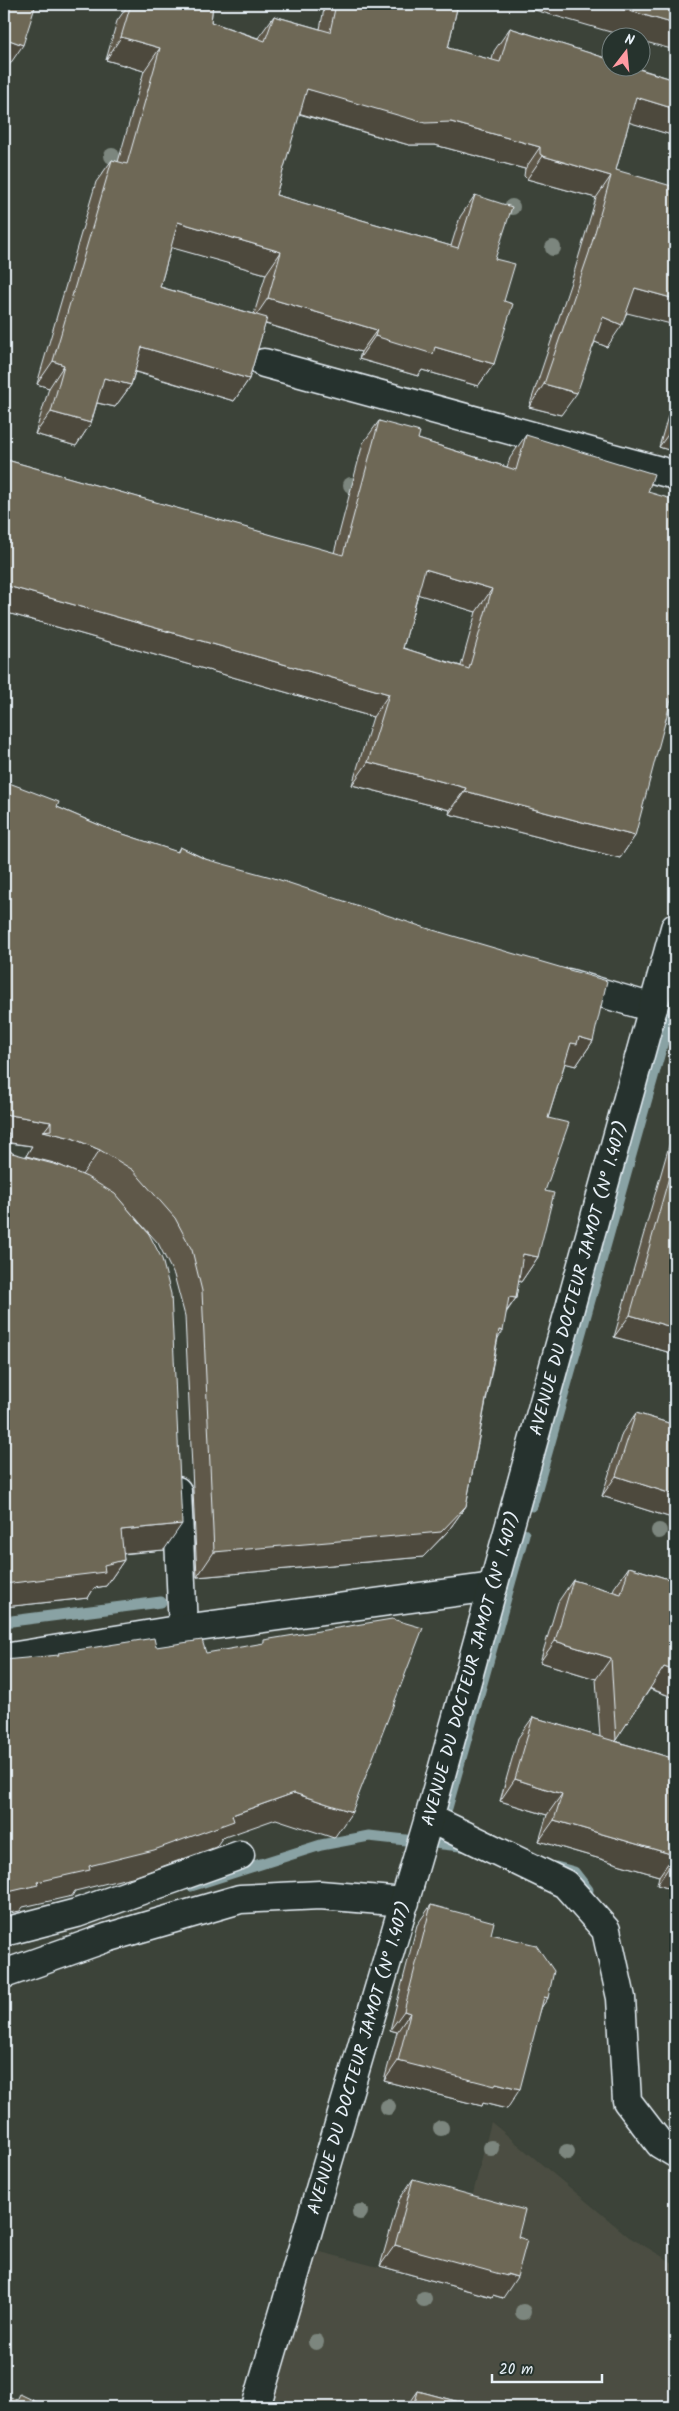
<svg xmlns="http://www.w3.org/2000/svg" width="679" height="2411" font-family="Kalam,sans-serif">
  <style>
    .built { fill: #4b4e42 }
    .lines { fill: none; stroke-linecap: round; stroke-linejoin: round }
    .stream { stroke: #89a2a4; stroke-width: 11 }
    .minor-casing { stroke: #e8f1f8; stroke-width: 31 }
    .major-casing { stroke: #e8f1f8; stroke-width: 31 }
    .minor { stroke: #26332d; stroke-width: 28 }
    .major { stroke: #26332d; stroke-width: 28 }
    .tree { fill: #7c867e }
    .wall { fill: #5f594a; stroke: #e8f1f8; fill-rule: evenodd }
    .shaded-wall { fill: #4d493c; stroke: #e8f1f8 }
    .building { fill: #6e6856; stroke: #e8f1f8; fill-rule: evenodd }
    .labels { text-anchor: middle; stroke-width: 5; stroke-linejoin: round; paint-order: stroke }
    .street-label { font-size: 18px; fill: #e8f1f8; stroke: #26332d }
  </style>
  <rect width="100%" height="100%" fill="#3c4339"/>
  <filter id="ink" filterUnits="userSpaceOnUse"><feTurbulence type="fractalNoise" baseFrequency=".02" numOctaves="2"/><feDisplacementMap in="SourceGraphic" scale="10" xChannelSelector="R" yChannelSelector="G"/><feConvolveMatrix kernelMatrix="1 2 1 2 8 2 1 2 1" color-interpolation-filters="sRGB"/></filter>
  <g filter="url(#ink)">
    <polygon class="built" points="491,2122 629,2237 675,2264 675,2407 266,2407 313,2250 450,2286"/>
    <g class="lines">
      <g class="stream">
        <polyline points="532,1506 675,999"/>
        <polyline points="4,1622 161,1602"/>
        <polyline points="447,1808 524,1534"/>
        <polyline points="556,1867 574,1872 588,1890"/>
        <polyline points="191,1886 321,1845 369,1836 470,1847"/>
      </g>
      <g class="minor-casing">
        <g id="minor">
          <polyline points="264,363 675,475"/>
          <polyline points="568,983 653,1008"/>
          <polyline points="177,1491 183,1629"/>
          <polyline points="4,1658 183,1629 493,1587"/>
          <polyline points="429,1818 565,1884 606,1930 621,1998 627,2101 660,2144 675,2153"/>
          <polyline points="4,1932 77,1913 240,1855"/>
          <polyline points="4,1974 106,1938 240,1899 320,1895 405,1902"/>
        </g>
      </g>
      <g class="major-casing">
        <g id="major">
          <path id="s1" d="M 256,2407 L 429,1818 L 675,928"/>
        </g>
      </g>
      <use href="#minor" class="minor"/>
      <use href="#major" class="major"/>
    </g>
    <g class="tree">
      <circle cx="112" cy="156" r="8"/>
      <circle cx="512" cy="207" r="8"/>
      <circle cx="553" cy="248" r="8"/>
      <circle cx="351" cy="485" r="8"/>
      <circle cx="659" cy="1531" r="8"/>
      <circle cx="388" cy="2107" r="8"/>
      <circle cx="441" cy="2128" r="8"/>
      <circle cx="491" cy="2148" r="8"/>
      <circle cx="567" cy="2152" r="8"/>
      <circle cx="360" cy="2212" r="8"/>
      <circle cx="424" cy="2299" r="8"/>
      <circle cx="523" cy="2312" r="8"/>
      <circle cx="316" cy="2342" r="8"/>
    </g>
    <g class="wall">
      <path d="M 129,4 L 213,4 L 211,22 L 258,38 L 274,16 L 320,29 L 325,4 L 458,4 L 448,48 L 492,60 L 494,51 L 510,28 L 675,80 L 675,136 L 629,122 L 616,170 L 627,313 L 607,347 L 595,342 L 561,415 L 529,407 L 573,276 L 596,198 L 527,179 L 524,176 L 525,169 L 435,145 L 409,145 L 299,114 L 276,195 L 451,246 L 460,217 L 475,195 L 495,259 L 504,301 L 494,364 L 478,386 L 422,370 L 418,376 L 359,359 L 361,352 L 265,324 L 249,379 L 234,401 L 135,372 L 131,385 L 115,407 L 97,403 L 91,423 L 76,446 L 35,434 L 49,388 L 37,384 L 96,182 L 112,160 L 118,162 L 144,71 L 106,60 L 117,21 ZM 171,247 L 266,274 L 254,314 L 160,287 Z"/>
      <polygon points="675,392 675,452 659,447"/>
      <path d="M 379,421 L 418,439 L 507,467 L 510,458 L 526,435 L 648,492 L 635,836 L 620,858 L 449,814 L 450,810 L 352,785 L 373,717 L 4,612 L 4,465 L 7,460 L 334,553 L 363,443 ZM 418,594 L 476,612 L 461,666 L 403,648 Z"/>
      <path d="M 4,781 L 57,807 L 111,830 L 177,852 L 180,847 L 593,1041 L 576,1066 L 565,1063 L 548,1118 L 545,1191 L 538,1257 L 521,1282 L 518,1281 L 516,1298 L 506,1313 L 498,1338 L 466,1506 L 448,1531 L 423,1557 L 197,1577 L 185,1316 L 174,1275 L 158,1243 L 115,1195 L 164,1550 L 123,1554 L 124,1560 L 106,1586 L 94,1588 L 88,1598 L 4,1607 ZM 7,1143 L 32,1146 L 26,1156 L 54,1163 L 86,1177 L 12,1153 L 7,1146 Z"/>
      <polygon points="675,1125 675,1354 614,1337"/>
      <polygon points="636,1413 675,1425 675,1519 602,1496 622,1433"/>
      <polygon points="629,1567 675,1581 675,1698 650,1689 615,1741 675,1759 675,1890 657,1885 659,1876 539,1841 547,1815 500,1801 518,1738 533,1717 600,1737 596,1679 540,1662 558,1602 573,1580 613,1592 614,1588"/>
      <polygon points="431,1905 491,1934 548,1998 542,2006 507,2109 483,2103 482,2106 384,2081 397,2032 390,2030 417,1925"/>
      <polygon points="413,2179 518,2237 503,2298 493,2295 492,2297 380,2266 399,2200"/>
      <polygon points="418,2391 478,2407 407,2407"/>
    </g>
    <g class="shaded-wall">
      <polygon points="523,4 606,4 675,24 675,50 642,41 642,38 631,38 521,6"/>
      <polygon points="121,37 160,48 144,71 106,60"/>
      <polygon points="4,38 23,45 8,67 4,66"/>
      <polygon points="307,89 451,122 540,147 525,169 435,145 409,145 291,111"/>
      <polygon points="636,97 675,109 675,136 621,120"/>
      <polygon points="543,156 611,176 596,198 527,179"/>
      <polygon points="178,222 281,252 266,274 162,245"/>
      <polygon points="635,288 675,299 675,325 619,311"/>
      <polygon points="268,298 377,330 361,352 253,320"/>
      <polygon points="603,317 622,325 607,347 588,339"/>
      <polygon points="375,336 435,347 494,364 478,386 422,370 418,376 359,359"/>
      <polygon points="142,347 249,379 234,401 127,369"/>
      <polygon points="53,361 64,365 49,388 37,384"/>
      <polygon points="104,378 131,385 115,407 89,401"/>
      <polygon points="544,384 577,393 561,415 529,407"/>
      <polygon points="51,412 91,423 76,446 35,434"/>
      <polygon points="675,425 675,452 659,447"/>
      <polygon points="425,569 492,589 476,612 410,592"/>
      <polygon points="4,585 389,694 373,717 4,612"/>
      <polygon points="368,762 466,788 450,810 352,785"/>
      <polygon points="465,791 635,836 620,858 449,814"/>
      <polygon points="579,1037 593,1041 576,1066 564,1063 571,1043"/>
      <polygon points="4,1114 51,1122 44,1131 72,1138 100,1150 82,1175 54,1163 26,1156 32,1146 4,1142"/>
      <polygon points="523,1254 538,1257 521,1282 505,1279"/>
      <polygon points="509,1297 516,1298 498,1323"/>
      <polygon points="630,1315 675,1328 675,1354 614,1337"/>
      <polygon points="499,1330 503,1331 485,1356"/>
      <polygon points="616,1476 675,1495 675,1519 602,1496"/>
      <polygon points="466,1506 448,1531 423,1557 197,1577 214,1552"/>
      <polygon points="182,1524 164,1550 103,1555 121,1530"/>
      <polygon points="124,1560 106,1586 94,1588 88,1598 4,1607 4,1584"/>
      <polygon points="555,1641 611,1658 596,1679 540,1662"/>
      <polygon points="664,1667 675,1671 675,1698 649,1688"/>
      <polygon points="515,1779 562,1794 547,1815 500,1801"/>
      <polygon points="294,1793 352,1812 334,1838 276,1819 222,1838 216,1847 136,1876 75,1891 72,1896 23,1907 20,1911 4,1914 4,1893 37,1882 89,1866"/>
      <polygon points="554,1820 674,1855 659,1876 539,1841"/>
      <polygon points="671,1864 675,1865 675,1890 657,1885"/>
      <polygon points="544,1997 548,1998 534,2018"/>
      <polygon points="404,2011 410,2013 397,2032 390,2030"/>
      <polygon points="398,2061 496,2083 520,2089 507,2109 483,2103 482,2106 384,2081"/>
      <polygon points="395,2245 517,2277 503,2298 493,2295 492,2297 380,2266"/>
    </g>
    <g class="building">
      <polygon points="4,4 36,4 23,45 4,38"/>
      <polygon points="131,4 213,4 211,22 265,41 274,16 330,32 336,4 458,4 448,48 500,62 510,28 612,60 612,68 635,68 675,80 675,109 636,97 616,170 675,187 675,299 635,288 622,325 603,317 577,393 544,384 589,253 611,176 543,156 540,154 540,147 451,122 425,123 307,89 276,195 458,248 475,195 512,207 495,259 515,264 504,301 513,304 494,364 435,347 433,354 375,336 377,330 268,298 281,252 178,222 160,287 267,318 249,379 142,347 131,385 104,378 91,423 51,412 64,365 53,361 112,160 127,164 160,48 121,37"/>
      <polygon points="606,4 675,4 675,24"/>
      <path d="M 379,421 L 420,432 L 418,439 L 516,470 L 526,435 L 654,474 L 648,492 L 675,500 L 675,685 L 635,836 L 465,791 L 466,788 L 368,762 L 389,694 L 4,585 L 4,472 L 7,460 L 343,555 ZM 425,569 L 492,589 L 469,669 L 403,648 Z"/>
      <polygon points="4,781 59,802 57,807 111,830 178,852 180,847 205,859 271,877 426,928 607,981 593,1041 579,1037 577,1044 571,1043 548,1118 569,1123 545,1191 554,1193 538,1257 523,1254 516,1298 509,1297 503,1331 499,1330 466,1506 441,1532 214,1552 202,1291 192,1250 175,1218 133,1170 100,1150 72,1138 43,1131 51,1130 51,1122 4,1114"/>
      <polygon points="9,1133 7,1146 12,1153 61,1166 87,1177 115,1194 149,1234 162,1259 171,1294 182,1524 121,1530 124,1560 104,1565 105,1572 4,1584 4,1134"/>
      <polygon points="675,1156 675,1328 630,1315"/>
      <polygon points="636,1413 675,1425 675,1495 616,1476"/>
      <polygon points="629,1567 675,1581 675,1671 664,1667 616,1740 611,1658 555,1641 573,1580 621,1594"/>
      <polygon points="392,1619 423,1628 352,1812 294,1793 232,1815 234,1821 154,1850 89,1866 90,1870 37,1882 38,1885 4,1893 4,1660 59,1655 58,1653 154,1638 156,1647 202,1640 206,1653 264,1643 264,1640"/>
      <polygon points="533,1717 675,1759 675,1865 671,1864 674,1855 554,1820 562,1794 515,1779"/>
      <polygon points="431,1905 494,1922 491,1934 536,1945 554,1971 548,1998 544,1997 520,2089 496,2083 495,2086 398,2061 410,2013 404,2011"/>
      <polygon points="413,2179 525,2210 518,2237 527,2240 517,2277 507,2274 507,2276 395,2245"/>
      <polygon points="418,2391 478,2407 414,2407"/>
      <polygon points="4,2394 17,2400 20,2394 47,2407 4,2407"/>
    </g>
  </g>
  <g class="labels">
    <g class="street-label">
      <text dy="6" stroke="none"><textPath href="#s1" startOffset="1174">AVENUE DU DOCTEUR JAMOT (N° 1.407)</textPath></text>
      <text dy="6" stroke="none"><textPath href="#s1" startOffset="769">AVENUE DU DOCTEUR JAMOT (N° 1.407)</textPath></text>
      <text dy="6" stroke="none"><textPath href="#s1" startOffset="364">AVENUE DU DOCTEUR JAMOT (N° 1.407)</textPath></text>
    </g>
  </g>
  <rect width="679" height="2411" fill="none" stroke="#26332d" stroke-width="20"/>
  <rect x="10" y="10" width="659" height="2391" fill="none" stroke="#e8f1f8" stroke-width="2" filter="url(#ink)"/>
  <g transform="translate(626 52) rotate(16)"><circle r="24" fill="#26332d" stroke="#747f7e"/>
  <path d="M0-4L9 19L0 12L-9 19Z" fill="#ff9aa2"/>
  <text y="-8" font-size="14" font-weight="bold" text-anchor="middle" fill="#e8f1f8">N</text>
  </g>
  <path d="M492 2374v8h110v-8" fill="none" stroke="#e8f1f8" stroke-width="2.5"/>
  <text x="499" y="2374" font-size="15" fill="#e8f1f8" stroke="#26332d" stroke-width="4" paint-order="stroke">20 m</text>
</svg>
